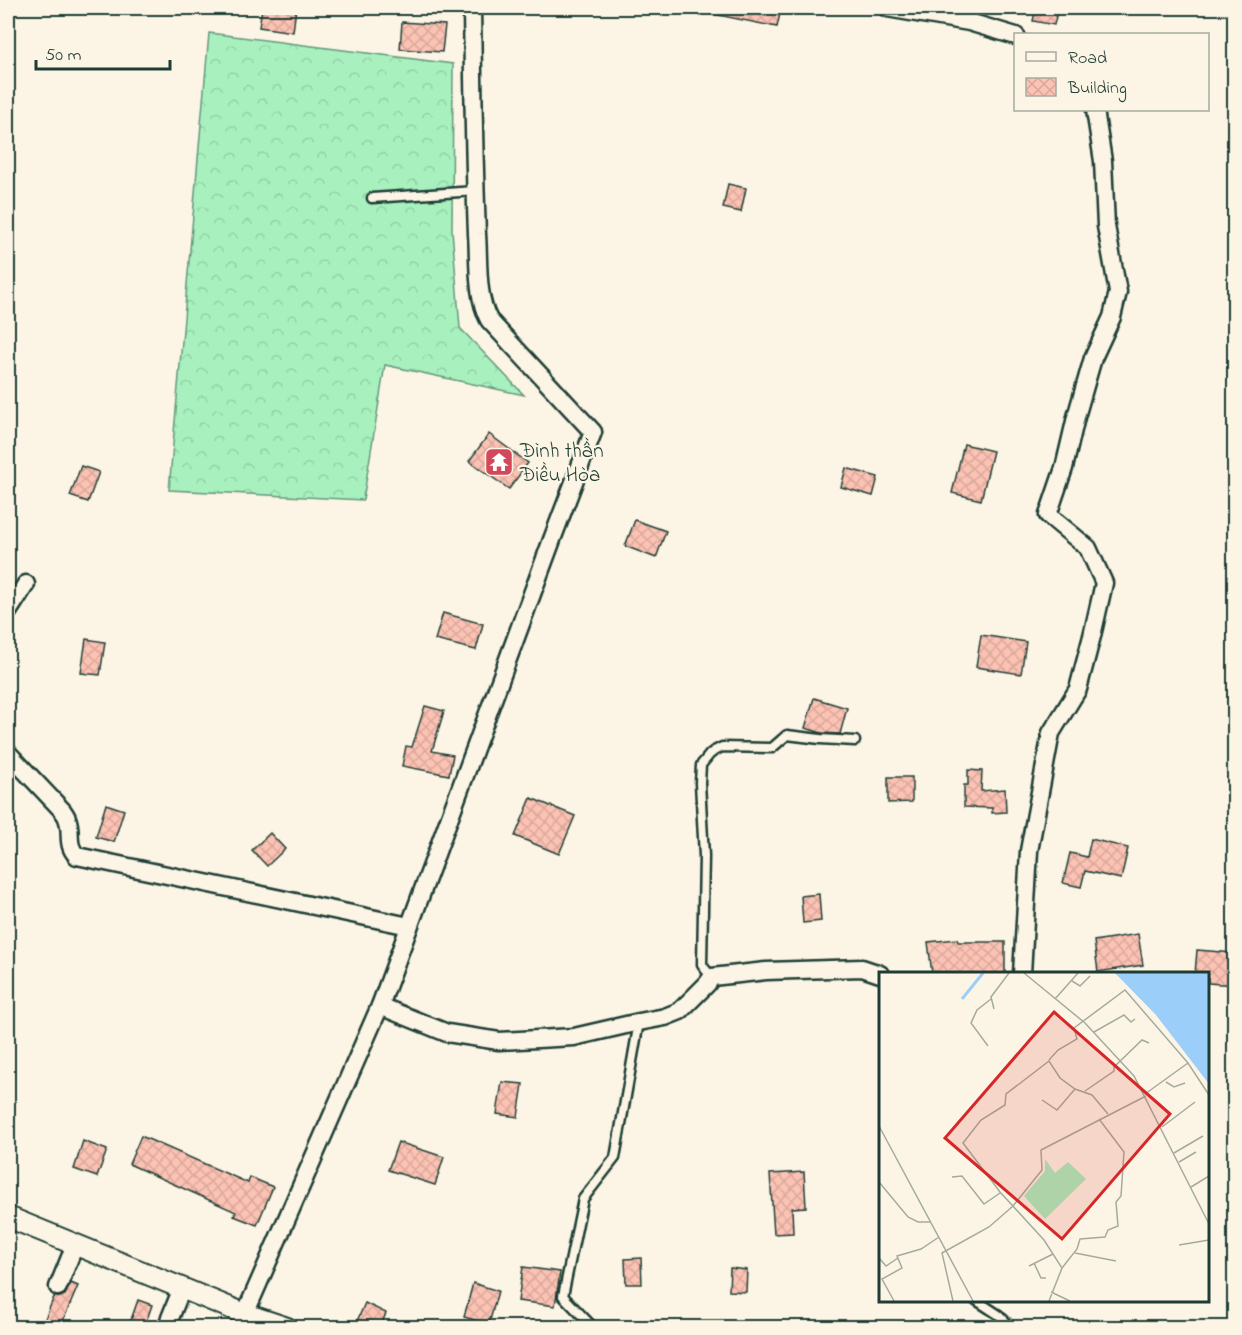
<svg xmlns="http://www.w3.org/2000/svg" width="1242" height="1335" font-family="'Indie Flower',sans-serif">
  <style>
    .forest { fill: url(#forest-crowns); stroke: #64977a; stroke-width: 1.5 }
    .building { fill: url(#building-cross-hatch); stroke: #1f3d34; stroke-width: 1.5 }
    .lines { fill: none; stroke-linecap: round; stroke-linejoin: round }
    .service-casing { stroke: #1f3d34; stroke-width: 13 }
    .minor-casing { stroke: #1f3d34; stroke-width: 21 }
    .tertiary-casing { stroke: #1f3d34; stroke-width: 24 }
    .service { stroke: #fcf5e5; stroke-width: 8 }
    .minor { stroke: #fcf5e5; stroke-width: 16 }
    .tertiary { stroke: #fcf5e5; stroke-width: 20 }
    .labels { text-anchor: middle; stroke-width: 4.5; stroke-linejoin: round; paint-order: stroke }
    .poi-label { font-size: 21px; fill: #1f3d34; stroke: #fcf5e5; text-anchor: start }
    .inset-river { fill: none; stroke: #9bcef9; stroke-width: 3 }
    .inset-road { fill: none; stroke: #a4ab9e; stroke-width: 1.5 }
    .view { fill: #d62828; fill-opacity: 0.15; stroke: #d62828; stroke-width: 3 }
    .inset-edge { fill: none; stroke: #1f3d34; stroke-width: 3 }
  </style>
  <defs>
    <pattern id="forest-crowns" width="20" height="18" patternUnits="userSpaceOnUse" patternTransform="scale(1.5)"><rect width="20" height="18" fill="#a8f1bf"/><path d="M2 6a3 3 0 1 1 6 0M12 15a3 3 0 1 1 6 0" fill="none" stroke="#90d0a5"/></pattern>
    <pattern id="building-cross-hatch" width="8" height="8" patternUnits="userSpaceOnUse" patternTransform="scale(1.5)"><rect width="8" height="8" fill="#fcc2b3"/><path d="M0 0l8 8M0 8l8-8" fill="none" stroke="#d8a89b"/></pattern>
  </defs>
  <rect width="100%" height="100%" fill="#fcf5e5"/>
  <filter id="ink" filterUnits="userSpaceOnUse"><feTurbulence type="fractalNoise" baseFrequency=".0167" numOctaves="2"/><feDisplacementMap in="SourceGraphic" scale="12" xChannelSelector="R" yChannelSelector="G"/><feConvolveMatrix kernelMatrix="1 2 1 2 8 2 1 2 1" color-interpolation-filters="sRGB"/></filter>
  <g filter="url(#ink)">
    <polygon class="forest" points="209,33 453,64 452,230 460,328 524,395 385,365 363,500 169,490"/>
    <g class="building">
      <polygon points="262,8 296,8 293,32 259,27"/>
      <polygon points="714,8 773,8 781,9 777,27 713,14"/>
      <polygon points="1036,8 1058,8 1054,25 1033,21"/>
      <polygon points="402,22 445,25 442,52 400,49"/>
      <polygon points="728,184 746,188 741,212 723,208"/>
      <polygon points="489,434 528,463 509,489 469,461"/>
      <polygon points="964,444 993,451 981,500 952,493"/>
      <polygon points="81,466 99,472 88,502 70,496"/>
      <polygon points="846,468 878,477 873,496 841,487"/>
      <polygon points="635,520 666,531 656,558 625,546"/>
      <polygon points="443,613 483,624 476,650 435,640"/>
      <polygon points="981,635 1026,642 1021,674 976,667"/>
      <polygon points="86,639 105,642 100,675 81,673"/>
      <polygon points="814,698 847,708 840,734 822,733 805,728"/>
      <polygon points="425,706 444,711 432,751 453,755 449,775 402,766 406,746 412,747"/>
      <polygon points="968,770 982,771 981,791 1005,789 1006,812 992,813 992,808 964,807 964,785 968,785"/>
      <polygon points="888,777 912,777 912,802 888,803"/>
      <polygon points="531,798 575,816 559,854 515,836"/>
      <polygon points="106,804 124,810 114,842 96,837"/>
      <polygon points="270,833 285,849 267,866 252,850"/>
      <polygon points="1091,839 1128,848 1121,879 1085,871 1081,887 1063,883 1070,853 1087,857"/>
      <polygon points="819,894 821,921 803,923 801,896"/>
      <polygon points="1138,934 1143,965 1098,972 1094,941"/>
      <polygon points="957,939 958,942 1005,942 1005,974 932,974 928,942"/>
      <polygon points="1197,950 1234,953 1234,985 1208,983 1208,974 1195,974"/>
      <polygon points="502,1082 523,1084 518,1117 497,1114"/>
      <polygon points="141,1136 248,1183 250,1177 273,1187 257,1225 234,1216 236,1212 129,1164"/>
      <polygon points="83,1141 107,1150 97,1177 74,1169"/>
      <polygon points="398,1142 444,1157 435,1185 388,1170"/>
      <polygon points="804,1172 806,1207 792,1208 793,1233 774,1234 770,1174"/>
      <polygon points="641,1258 642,1284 626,1284 625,1259"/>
      <polygon points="523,1267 560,1272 555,1306 518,1301"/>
      <polygon points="730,1268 747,1270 746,1292 729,1291"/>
      <polygon points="71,1283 78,1286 60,1328 44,1321 54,1297 60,1297 65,1295"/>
      <polygon points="473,1283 498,1291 489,1324 464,1317"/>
      <polygon points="138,1300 152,1305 144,1328 128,1328"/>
      <polygon points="365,1303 386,1313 380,1328 354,1328"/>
    </g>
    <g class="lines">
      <g class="service-casing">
        <g id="service">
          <polyline points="372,198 475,191"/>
          <polyline points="712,977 705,969 702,964 704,856 700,783 701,765 710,754 714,751 722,747 772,748 787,735 820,739 855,741"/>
          <polyline points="976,1300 999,1315 1012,1328"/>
          <polyline points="589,1328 590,1324 563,1296 583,1199 615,1158 639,1022"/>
        </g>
      </g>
      <g class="minor-casing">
        <g id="minor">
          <polyline points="887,8 969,22 1016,36"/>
          <polyline points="8,612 26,584"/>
          <path d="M 8,753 L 62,810 C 63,811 67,817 67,818 C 73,832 65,844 77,856 L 409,926"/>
          <polyline points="1022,974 1029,851 1051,733 1078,689 1092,636 1104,583 1088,548 1048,515 1064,468 1076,417 1093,358 1112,317 1118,292 1106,226 1103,161 1095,110"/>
          <polyline points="380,1006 447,1033 499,1041 574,1037 639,1022 665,1017 680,1011 707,984 712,977 766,971 862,968 880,974"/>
          <polyline points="58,1287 75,1245"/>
          <path d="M 245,1314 L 380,1006 L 553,537 L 593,432 L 489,320 C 476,296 479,262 477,234 C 474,159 473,83 472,8"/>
          <polyline points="166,1328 182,1288"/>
        </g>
      </g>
      <g class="tertiary-casing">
        <polyline id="tertiary" points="8,1217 245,1314 287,1328"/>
      </g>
      <use href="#service" class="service"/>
      <use href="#minor" class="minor"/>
      <use href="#tertiary" class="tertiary"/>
    </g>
  </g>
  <defs>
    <g id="temple-square" transform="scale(1.5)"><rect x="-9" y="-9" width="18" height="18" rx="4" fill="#d1495b" stroke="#fcf5e5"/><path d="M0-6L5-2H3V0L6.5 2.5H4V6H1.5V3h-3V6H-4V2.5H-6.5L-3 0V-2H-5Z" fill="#fff"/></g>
  </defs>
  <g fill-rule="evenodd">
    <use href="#temple-square" x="499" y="462"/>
  </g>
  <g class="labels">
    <g class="poi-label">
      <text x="520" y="457">Đình thần<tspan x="520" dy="24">Điều Hòa</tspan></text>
    </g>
  </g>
  <g transform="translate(879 972)">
    <rect width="330" height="330" fill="#fcf5e5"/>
    <path d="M 166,187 L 176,201 L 189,190 L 207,207 L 166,247 L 145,224 L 166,199 Z" fill="#a8f1bf"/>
    <path d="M 236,1 L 330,1 L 330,112 L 277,43 Z" fill="#9bcef9"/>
    <path class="inset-river" d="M 83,27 L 104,1"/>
    <path class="inset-road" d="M 145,1 L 206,51 L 255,104 L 330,252M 193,9 L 201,14 L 211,4M 176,27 L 199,1M 115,37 L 112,25 L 130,1M 215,60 L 245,43 L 252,50 L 256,47M 109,74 L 92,51 L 98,38 L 112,27M 170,88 L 179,78 L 198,67 L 195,56 L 246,18 L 309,91M 287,110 L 295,115 L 306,111M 206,119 L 235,99 L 235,95 L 263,68 L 270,71M 266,122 L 309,91 L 330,123M 163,128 L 178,138 L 196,117M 0,154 L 94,329M 283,155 L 316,130M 295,181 L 324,164M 300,190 L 317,180M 73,205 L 83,204 L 105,232 L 121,221M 0,210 L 29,245 L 39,250 L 51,250M 312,215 L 330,204M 300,273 L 330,268M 196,281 L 237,289M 0,286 L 7,294 L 19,286M 155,291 L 162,306 L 167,306M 150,294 L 174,282M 183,296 L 198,277 L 201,267 L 226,265 L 229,258 L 239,254 L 237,230 L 242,224 L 245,180 L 220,147M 172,320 L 191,329M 15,329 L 3,307 L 23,296 L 18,284 L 42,277 L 60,265M 74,329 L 63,281 L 110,255 L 134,234 L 163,198 L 162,178 L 267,124M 170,329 L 183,296 L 165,268 L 121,220 L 84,171 L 102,148 L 126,133 L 127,122 L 170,89 L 181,106 L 196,117 L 213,123 L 229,142"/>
    <path class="view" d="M 175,40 L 291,142 L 183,267 L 66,166 Z"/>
    <rect width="330" height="330" class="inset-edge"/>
  </g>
  <rect width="1242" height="1335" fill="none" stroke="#fcf5e5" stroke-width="30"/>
  <rect x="15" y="15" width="1212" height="1305" fill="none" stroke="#1f3d34" stroke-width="2" filter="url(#ink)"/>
  <rect x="1014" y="33" width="195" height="78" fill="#fcf5e5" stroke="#a4ab9e" stroke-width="1.5"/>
  <rect x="1026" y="52" width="30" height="9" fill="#fcf5e5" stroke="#a4ab9e" stroke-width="1.5"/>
  <text x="1068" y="63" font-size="18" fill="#1f3d34">Road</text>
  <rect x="1026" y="78" width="30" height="18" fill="url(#building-cross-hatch)" stroke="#a4ab9e" stroke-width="1.5"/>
  <text x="1068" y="93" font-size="18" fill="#1f3d34">Building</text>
  <path d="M36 60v9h134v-9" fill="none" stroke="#1f3d34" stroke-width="3"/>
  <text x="45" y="60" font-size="18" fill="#1f3d34" stroke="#fcf5e5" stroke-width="4.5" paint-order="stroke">50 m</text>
</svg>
